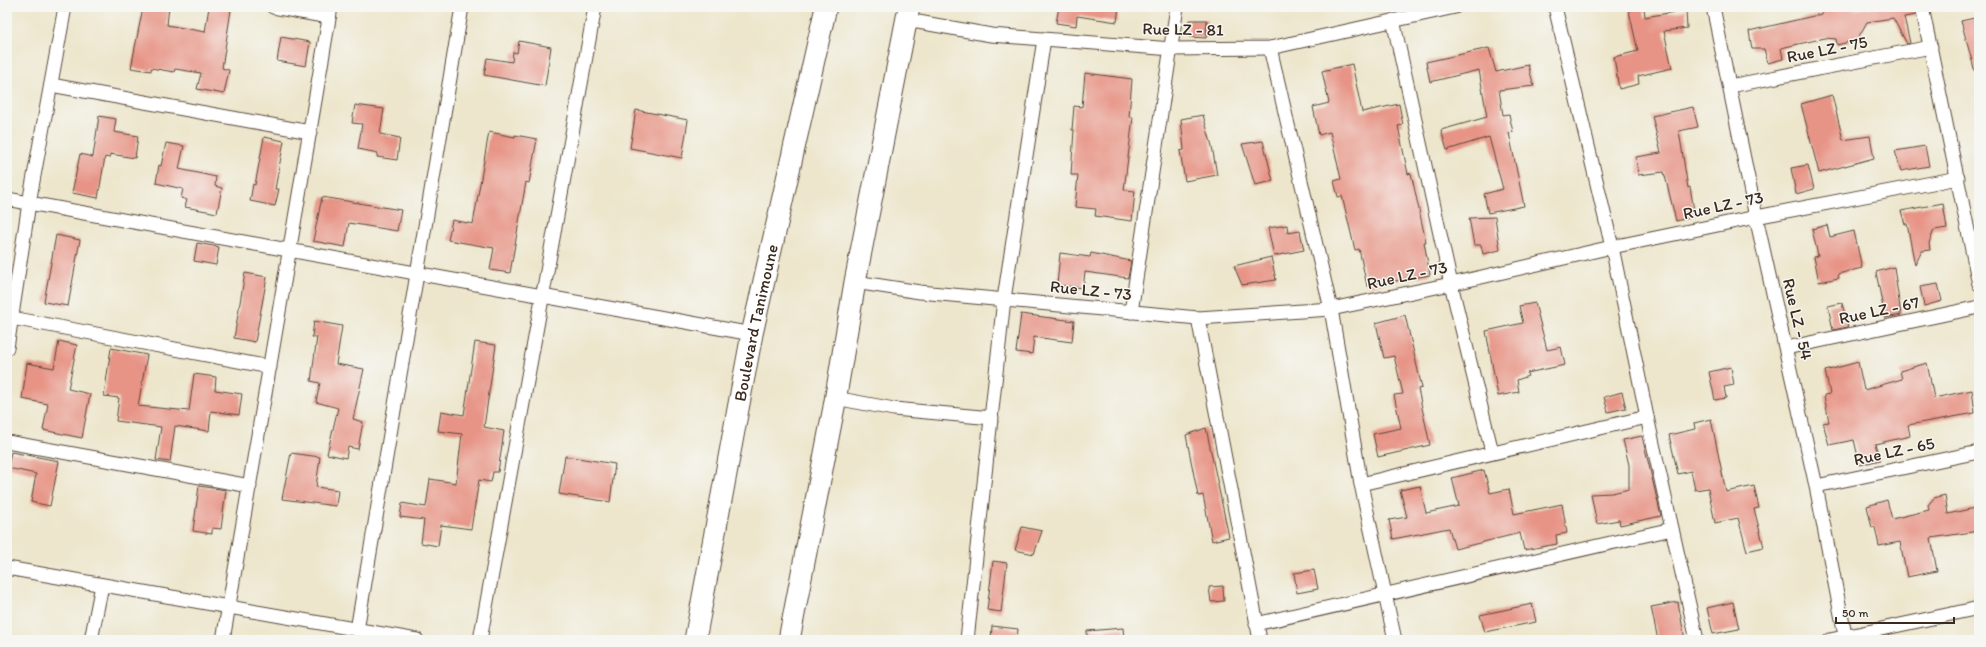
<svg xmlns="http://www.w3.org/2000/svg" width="1986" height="647" font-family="Itim,sans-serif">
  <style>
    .building { fill: #e79486 }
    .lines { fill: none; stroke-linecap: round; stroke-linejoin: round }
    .minor-casing { stroke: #564638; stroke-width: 15 }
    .primary-casing { stroke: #564638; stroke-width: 23 }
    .minor { stroke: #fff; stroke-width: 13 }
    .primary { stroke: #fff; stroke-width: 21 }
    .labels { text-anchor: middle; stroke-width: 3; stroke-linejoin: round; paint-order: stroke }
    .street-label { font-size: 17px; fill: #3b2a1e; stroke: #f6f6f2 }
  </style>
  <rect width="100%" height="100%" fill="#f6f6f2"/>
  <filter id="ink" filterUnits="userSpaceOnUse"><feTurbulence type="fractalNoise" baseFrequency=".025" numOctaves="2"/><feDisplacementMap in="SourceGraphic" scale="8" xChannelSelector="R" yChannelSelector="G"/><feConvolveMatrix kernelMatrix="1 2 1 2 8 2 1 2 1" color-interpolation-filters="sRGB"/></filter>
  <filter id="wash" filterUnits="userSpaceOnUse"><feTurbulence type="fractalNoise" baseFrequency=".012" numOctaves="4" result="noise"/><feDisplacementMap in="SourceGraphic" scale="16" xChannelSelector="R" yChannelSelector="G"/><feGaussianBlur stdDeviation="0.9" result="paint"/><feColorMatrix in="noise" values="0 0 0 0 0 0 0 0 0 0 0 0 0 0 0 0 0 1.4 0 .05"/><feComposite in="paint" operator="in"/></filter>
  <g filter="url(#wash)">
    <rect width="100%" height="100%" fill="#ede6cc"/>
    <g id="blocks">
      <g class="building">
        <polygon points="143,7 169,7 167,25 205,32 209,7 231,10 222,68 229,70 224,94 197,89 201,73 175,69 174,72 151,68 151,71 131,68"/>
        <polygon points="1059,7 1119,7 1117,22 1077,16 1076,26 1056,23"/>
        <polygon points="1628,7 1644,7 1645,17 1686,10 1687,28 1664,31 1672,68 1638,76 1639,84 1619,89 1614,57 1638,51"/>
        <polygon points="1821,7 1836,7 1836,10 1855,7 1856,10 1868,7 1914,7 1916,15 1904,17 1910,43 1907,44 1893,18 1867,22 1857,40 1837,45 1836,39 1825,38 1781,48 1783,59 1768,63 1764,49 1752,49 1749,31 1822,14"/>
        <polygon points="1979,17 1979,72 1975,72 1961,21"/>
        <polygon points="1189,20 1207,20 1206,38 1189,37"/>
        <polygon points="281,37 310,42 306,66 277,61"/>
        <polygon points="519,41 551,47 545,86 484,75 487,58 512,62 513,52 517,53"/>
        <polygon points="1489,48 1496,72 1528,65 1534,86 1499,90 1503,115 1509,114 1513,132 1509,133 1524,206 1488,213 1484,194 1503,189 1489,137 1447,150 1441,130 1487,117 1479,70 1430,82 1426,62"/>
        <polygon points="1352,64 1362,112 1399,104 1403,125 1398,126 1408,174 1411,173 1426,242 1424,242 1430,275 1367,286 1359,249 1355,250 1342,196 1338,197 1334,181 1341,179 1330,132 1319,135 1313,107 1329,103 1322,71"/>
        <polygon points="1085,73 1132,79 1129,117 1133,117 1124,190 1135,191 1132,221 1095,216 1096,209 1075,207 1078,175 1071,175 1074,130 1072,130 1074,106 1082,107"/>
        <polygon points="1832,95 1843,140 1870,136 1874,158 1819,173 1801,104"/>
        <polygon points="355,105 384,109 380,134 400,138 397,160 377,157 378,153 358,149 362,124 352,123"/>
        <polygon points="1693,107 1698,127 1679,131 1688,188 1690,187 1695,216 1676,221 1664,172 1638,175 1636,157 1661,153 1652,116"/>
        <polygon points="636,110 688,120 682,158 630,148"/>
        <polygon points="1203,115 1212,146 1217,175 1185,181 1180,151 1184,150 1181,119"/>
        <polygon points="99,116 116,119 114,132 138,136 135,158 110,154 110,158 105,157 98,198 72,193 80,154 93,157"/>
        <polygon points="489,132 515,137 515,135 537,139 529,183 526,182 510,273 490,270 494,248 448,240 452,220 473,224"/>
        <polygon points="264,137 284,141 275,189 279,189 275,206 250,201 253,184 255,185"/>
        <polygon points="1263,141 1273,181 1255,185 1242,144"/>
        <polygon points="166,143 184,146 179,169 216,177 215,186 222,188 217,213 185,207 187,200 181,198 183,189 156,183 159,165 161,166"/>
        <polygon points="1925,146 1929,166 1901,171 1895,151"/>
        <polygon points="1808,165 1814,189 1796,194 1791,168"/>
        <polygon points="322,197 401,210 397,231 349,223 345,247 313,241"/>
        <polygon points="1943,203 1947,228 1934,230 1929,243 1930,250 1922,251 1915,265 1907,224 1905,224 1901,211"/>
        <polygon points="1495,217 1500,250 1483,254 1481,245 1474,245 1469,218"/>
        <polygon points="1287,225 1288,233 1300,231 1304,250 1274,256 1268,228"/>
        <polygon points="1827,225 1830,237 1854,231 1862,268 1838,274 1839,278 1819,282 1814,257 1818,256 1812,229"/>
        <polygon points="56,235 80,240 68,306 44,302"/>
        <polygon points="197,243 219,247 216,265 194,261"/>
        <polygon points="1060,253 1090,257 1091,253 1131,261 1128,278 1085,272 1083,288 1057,285"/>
        <polygon points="1271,257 1276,280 1242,285 1234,266"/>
        <polygon points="1894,267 1901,315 1885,318 1876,272"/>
        <polygon points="245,273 267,277 255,342 234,338"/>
        <polygon points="1938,284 1942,301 1924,306 1920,287"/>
        <polygon points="1535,303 1547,350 1561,347 1565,365 1527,373 1528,376 1517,380 1519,392 1498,396 1486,331 1523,323 1519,306"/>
        <polygon points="1842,303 1848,327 1833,330 1828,306"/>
        <polygon points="1021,314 1074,321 1072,342 1034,337 1032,354 1016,352"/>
        <polygon points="1405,315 1422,388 1418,389 1430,445 1378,457 1373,434 1401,428 1394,395 1403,394 1394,356 1384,358 1376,323"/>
        <polygon points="314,321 342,326 336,364 364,369 353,419 363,422 358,449 348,447 346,458 327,454 338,408 316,402 320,383 311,381 317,337 312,337"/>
        <polygon points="59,341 77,345 68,389 90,394 82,438 43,430 48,404 22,399 27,363 54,368"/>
        <polygon points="475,342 496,345 484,427 504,431 498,472 493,472 491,482 479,480 471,529 441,525 438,546 421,543 424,520 400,517 402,503 426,507 430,479 456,483 462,434 438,431 441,411 464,415"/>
        <polygon points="111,348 147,355 138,406 189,411 194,374 216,377 215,390 242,394 239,415 211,411 209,431 175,426 170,462 156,460 161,427 116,421 119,398 104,396"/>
        <polygon points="1858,362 1864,390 1902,379 1900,371 1927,363 1934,398 1972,390 1975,413 1908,425 1910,436 1875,444 1880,460 1860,465 1854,440 1829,445 1823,423 1829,422 1824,395 1830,394 1825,371"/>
        <polygon points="1731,367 1734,385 1724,387 1726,398 1715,400 1709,372"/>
        <polygon points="1622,392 1626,408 1608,412 1604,397"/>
        <polygon points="1711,419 1726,492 1754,486 1759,508 1754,509 1764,547 1747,551 1738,518 1715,523 1708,488 1695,490 1691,471 1678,474 1669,435 1695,429 1694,423"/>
        <polygon points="1206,428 1229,537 1212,541 1203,495 1198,496 1186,435"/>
        <polygon points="1642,436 1661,516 1620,525 1619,520 1597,524 1591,494 1612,493 1629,489 1629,465 1623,440"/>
        <polygon points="11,452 59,461 50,506 31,502 36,474 8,468"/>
        <polygon points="291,453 320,457 316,487 338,490 336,506 282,499"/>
        <polygon points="565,456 615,464 610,502 559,494"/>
        <polygon points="1484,470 1490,493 1509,489 1514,514 1562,504 1567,533 1556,535 1557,544 1524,550 1520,533 1455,549 1449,528 1393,539 1389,520 1407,517 1400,490 1420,486 1426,513 1459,506 1452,478"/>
        <polygon points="199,486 226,490 221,529 212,528 212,534 193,531"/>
        <polygon points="1945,495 1948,514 1979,507 1979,531 1931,538 1937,571 1907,577 1900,542 1879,546 1875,527 1872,528 1867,506 1887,500 1892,519 1929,510 1928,505 1934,498"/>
        <polygon points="1022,527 1042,531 1034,554 1015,550"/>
        <polygon points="993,561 1007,563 1001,612 987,610"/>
        <polygon points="1314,570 1318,589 1297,593 1294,573"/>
        <polygon points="1223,586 1224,601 1211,602 1209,587"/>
        <polygon points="1678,602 1685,640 1658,640 1651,607"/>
        <polygon points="1733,602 1739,629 1713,634 1707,608"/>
        <polygon points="1532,604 1536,622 1485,632 1480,615"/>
        <polygon points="992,626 1018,629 1017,640 991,640"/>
        <polygon points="1123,628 1124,640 1087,640 1087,631"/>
      </g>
    </g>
  </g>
  <g filter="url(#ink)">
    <use href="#blocks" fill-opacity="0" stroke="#564638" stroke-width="1"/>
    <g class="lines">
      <g class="minor-casing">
        <g id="minor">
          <polyline points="273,7 329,17"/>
          <polyline points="1555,7 1612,247 1647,417 1697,640"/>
          <polyline points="1713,7 1756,217 1816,486 1846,640"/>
          <polyline points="1922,7 1979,284"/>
          <polyline points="907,20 991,35 1172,49 1270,48 1455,7"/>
          <polyline points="1393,20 1451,284 1492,452"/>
          <polyline points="1270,48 1331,309 1361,484 1395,640"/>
          <polyline points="51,85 310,132"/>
          <polyline points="1730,86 1931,47"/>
          <polyline points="7,199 752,334"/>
          <polyline points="855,282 920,292 1198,318 1331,309 1451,284 1612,247 1756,217 1958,178"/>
          <polyline points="1131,312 1177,7"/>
          <polyline points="12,318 270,367"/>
          <polyline points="1198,318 1260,640"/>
          <polyline points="7,348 29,203 65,7"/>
          <polyline points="1786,348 1979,307"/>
          <polyline points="835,398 894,409 992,418"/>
          <polyline points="7,442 250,486"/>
          <polyline points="1361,484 1647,417"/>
          <polyline points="1816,486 1979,452"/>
          <polyline points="7,568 417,640"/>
          <polyline points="1256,624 1672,529"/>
          <polyline points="357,630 462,7"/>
          <polyline points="91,640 102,585"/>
          <polyline points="223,640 331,7"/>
          <polyline points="480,640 595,7"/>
          <polyline points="967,640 1004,299 1044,39"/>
          <polyline points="1830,640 1979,608"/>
        </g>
      </g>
      <g class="primary-casing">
        <g id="primary">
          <path id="s1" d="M 695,640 L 752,334 L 826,7"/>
          <polyline points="789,640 834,407 855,282 909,7"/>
        </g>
      </g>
      <use href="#minor" class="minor"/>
      <use href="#primary" class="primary"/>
    </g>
  </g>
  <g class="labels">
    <g class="street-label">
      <text transform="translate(1183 29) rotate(1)" y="6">Rue LZ - 81</text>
      <text transform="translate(1827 49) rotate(-11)" y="6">Rue LZ - 75</text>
      <text transform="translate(1723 205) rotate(-12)" y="6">Rue LZ - 73</text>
      <text transform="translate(1407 275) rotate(-12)" y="6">Rue LZ - 73</text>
      <text transform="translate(1091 290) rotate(6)" y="6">Rue LZ - 73</text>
      <text transform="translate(1879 310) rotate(-12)" y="6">Rue LZ - 67</text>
      <text transform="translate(1798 319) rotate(77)" y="6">Rue LZ - 54</text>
      <text dy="6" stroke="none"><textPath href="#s1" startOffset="323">Boulevard Tanimoune</textPath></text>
      <text transform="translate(1894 451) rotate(-12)" y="6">Rue LZ - 65</text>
    </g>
  </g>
  <rect width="1986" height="647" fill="none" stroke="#f6f6f2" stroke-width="24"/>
  <path d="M1836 617v6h118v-6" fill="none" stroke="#3b2a1e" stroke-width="2"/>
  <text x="1842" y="617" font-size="12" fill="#3b2a1e" stroke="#f6f6f2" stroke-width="3" paint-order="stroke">50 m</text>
</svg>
